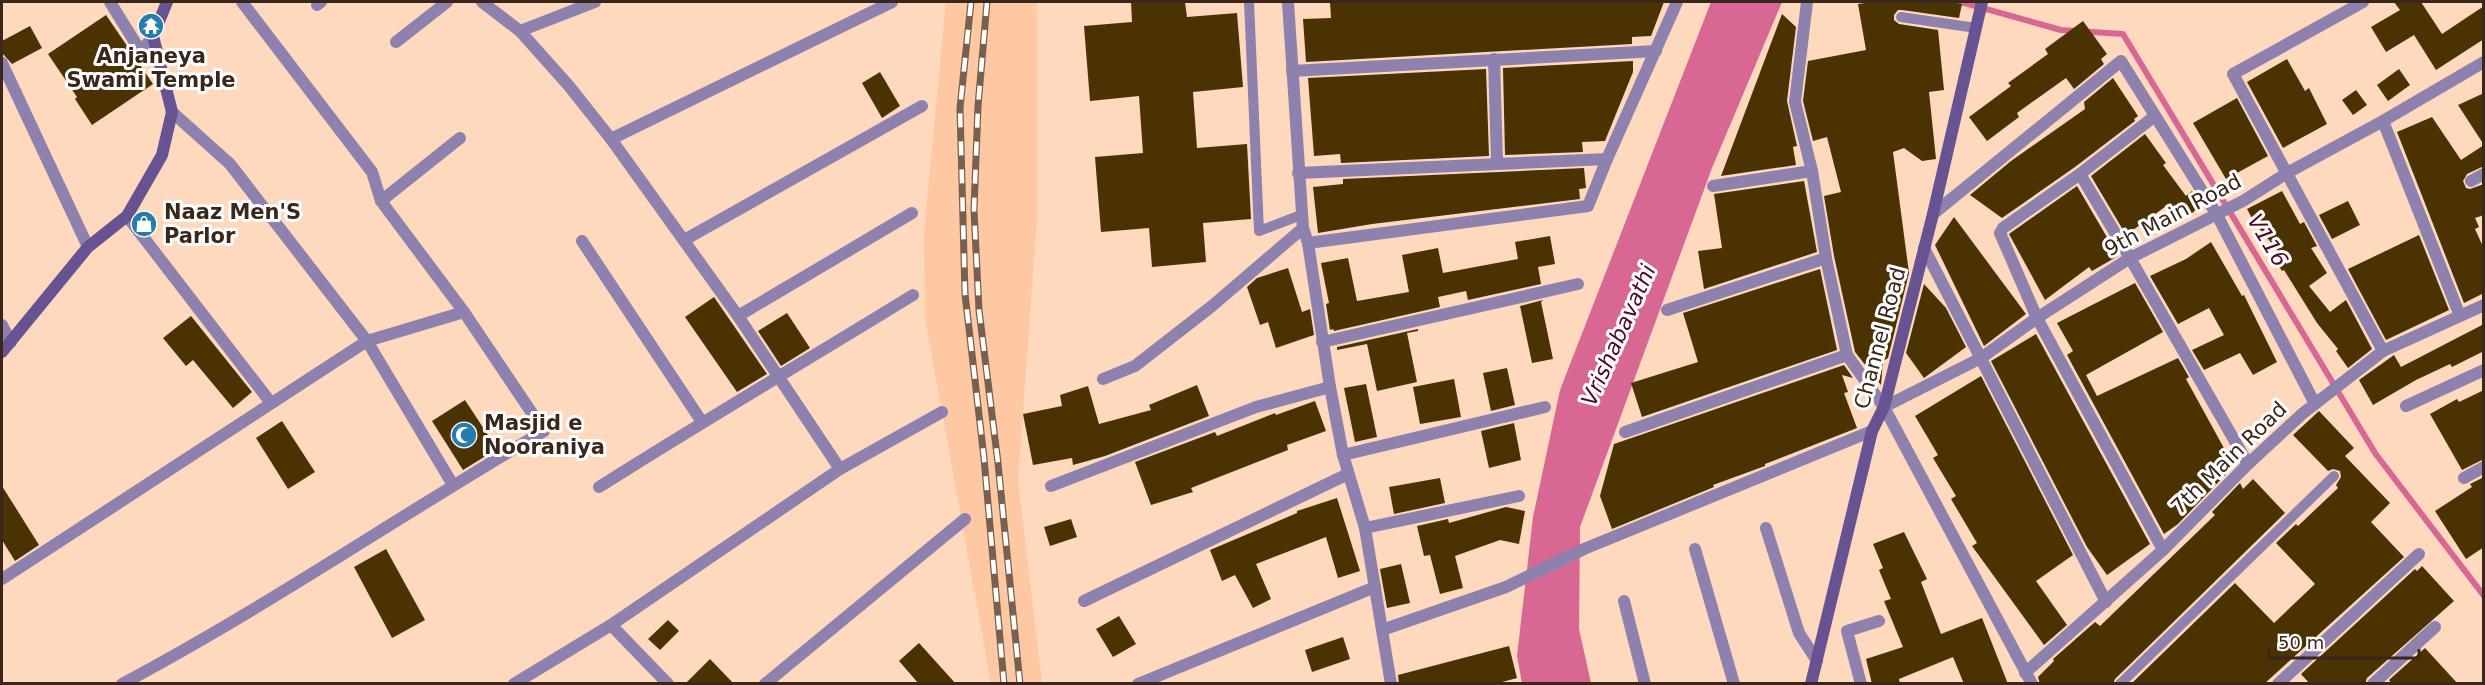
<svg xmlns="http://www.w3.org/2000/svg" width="2485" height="685" font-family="'DejaVu Sans',sans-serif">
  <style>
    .built { fill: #fdc8a2 }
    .water { fill: #d86794 }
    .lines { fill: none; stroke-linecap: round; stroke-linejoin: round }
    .stream { stroke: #d86794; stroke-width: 6 }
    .building { fill: #4b3202 }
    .lane { stroke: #8e81ae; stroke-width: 10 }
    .street { stroke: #8e81ae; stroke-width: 12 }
    .secondary { stroke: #675392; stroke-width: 12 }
    .rail-casing { stroke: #78604f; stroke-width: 7 }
    .rail { stroke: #fff; stroke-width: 4.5; stroke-dasharray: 14; stroke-linecap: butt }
    .labels { text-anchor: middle; stroke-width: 6; stroke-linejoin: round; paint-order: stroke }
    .poi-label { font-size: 21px; font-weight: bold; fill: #39271b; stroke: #fff; text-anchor: start }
    .street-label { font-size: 21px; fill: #39271b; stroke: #fff }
    .water-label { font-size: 22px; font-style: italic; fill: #50072b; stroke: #fff }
  </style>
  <rect width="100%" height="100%" fill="#fed9be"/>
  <polygon class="built" points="946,2 1037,2 1037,218 1018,480 1042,683 991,683 925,318 924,233"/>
  <polygon class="water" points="1711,2 1782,2 1712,168 1580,527 1579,629 1591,683 1522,683 1517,656 1533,517 1560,390"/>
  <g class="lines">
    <polyline class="stream" points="1961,2 2061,30 2123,34 2375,453 2484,596"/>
  </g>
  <g class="building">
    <polygon points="1131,2 1185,2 1187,17 1237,13 1243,87 1193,92 1197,148 1247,144 1251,219 1203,223 1206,262 1152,267 1149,228 1101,232 1095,157 1143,153 1139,96 1090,101 1084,26 1132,22"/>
    <polygon points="1330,2 1664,2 1651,36 1632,37 1632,44 1306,62 1303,19 1331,18"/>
    <polygon points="1872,2 1951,2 1962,4 1959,18 1902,10 1898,10 1894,15 1894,20 1899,24 1938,30 1944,90 1929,92 1936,159 1922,161 1904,148 1893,152 1909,273 1888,358 1883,361 1881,385 1855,352 1834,256 1824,196 1841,192 1827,137 1813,141 1803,101 1808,61 1866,50 1858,4"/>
    <polygon points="2394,2 2421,2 2442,34 2484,6 2484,39 2436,70 2414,35 2386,52 2371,27 2400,10"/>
    <polygon points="1782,14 1796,27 1787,101 1797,146 1793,147 1796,165 1721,176"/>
    <polygon points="106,15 153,84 92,125 75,99 77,97 48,54"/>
    <polygon points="2083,21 2107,54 2101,59 2104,64 2074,89 2066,78 2017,113 2019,117 1987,141 1969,117 2011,86 2008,83 2048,54 2045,49"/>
    <polygon points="30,26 42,48 12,64 2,53 2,41"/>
    <polygon points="2287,59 2305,91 2309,88 2327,124 2283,148 2247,82"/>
    <polygon points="1633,61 1633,72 1605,141 1582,142 1583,152 1505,155 1503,68"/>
    <polygon points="1486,69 1489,156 1341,163 1340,154 1314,156 1308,78"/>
    <polygon points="2399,69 2410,85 2388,101 2377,85"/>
    <polygon points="880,72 900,106 882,118 862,83"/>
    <polygon points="2113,78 2138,116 2134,119 2135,121 2075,167 2002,218 1970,195 2011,161 2085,109 2084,102"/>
    <polygon points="2356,90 2367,105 2353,115 2342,100"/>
    <polygon points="2484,93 2484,145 2458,105"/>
    <polygon points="2237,98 2268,156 2226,179 2193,123"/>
    <polygon points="2432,117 2461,160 2484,145 2484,166 2467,174 2463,181 2466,188 2470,189 2484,184 2484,215 2475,218 2479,227 2475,229 2484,249 2484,293 2464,303 2397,132"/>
    <polygon points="2145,134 2166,163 2163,165 2186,196 2192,191 2201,206 2183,220 2169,204 2126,235 2091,176"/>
    <polygon points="1584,168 1586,188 1579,189 1580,199 1372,224 1318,233 1313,187 1343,184 1343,179"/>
    <polygon points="1804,181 1817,252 1704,289 1698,251 1722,248 1714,194"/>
    <polygon points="2077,186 2118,256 2092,271 2089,267 2045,300 2009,234"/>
    <polygon points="2282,191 2300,224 2304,222 2317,246 2311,248 2327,273 2309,286 2330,312 2346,300 2372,349 2348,368 2336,351 2338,349 2317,323 2284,270 2282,271 2272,255 2278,251 2254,222 2247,209"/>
    <polygon points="2348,201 2360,225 2332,239 2319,215"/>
    <polygon points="1954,217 2026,314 1984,346 1935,245"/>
    <polygon points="2419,235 2449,310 2386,340 2348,269"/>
    <polygon points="1550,236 1555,264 1538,267 1541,284 1468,300 1466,291 1438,297 1440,307 1334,331 1333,329 1330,330 1326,304 1329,303 1321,263 1348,258 1357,301 1409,292 1402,255 1438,248 1443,273 1518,259 1515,242"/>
    <polygon points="2211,242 2242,296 2244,295 2277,362 2253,375 2240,353 2204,370 2192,350 2224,335 2209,308 2178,324 2150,276 2186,259"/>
    <polygon points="1288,268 1302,312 1310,309 1314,335 1276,348 1268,322 1260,325 1247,287 1257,278"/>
    <polygon points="1820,269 1837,350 1642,417 1631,383 1698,362 1683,313"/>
    <polygon points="2135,283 2163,332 2086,375 2097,396 2178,358 2189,377 2186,379 2225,450 2223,451 2232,468 2178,524 2164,534 2067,355 2073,351 2057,323"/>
    <polygon points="1924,284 1946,308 1966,347 1924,378 1906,353"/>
    <polygon points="714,297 767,374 737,392 685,317"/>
    <polygon points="1543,300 1541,302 1553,359 1532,363 1520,306"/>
    <polygon points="787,313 810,348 781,366 758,331"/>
    <polygon points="191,316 252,392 233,408 193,360 186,366 163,338"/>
    <polygon points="2484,324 2484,351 2452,367 2450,364 2416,380 2373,405 2359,380 2394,355 2401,367"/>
    <polygon points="1418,329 1418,331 1407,333 1417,382 1377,391 1367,344 1337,350 1337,347"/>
    <polygon points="2036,334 2150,544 2107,575 2087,547 1991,361"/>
    <polygon points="1844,365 1853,378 1842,375 1848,392 1844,393 1857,428 1765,464 1765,466 1713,485 1714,487 1612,529 1600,496 1614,444"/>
    <polygon points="1507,368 1515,405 1491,411 1483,373"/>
    <polygon points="1981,376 2073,555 2036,581 2067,625 2044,645 1972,546 1977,543 1951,499 1956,496 1933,458 1938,455 1915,416"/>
    <polygon points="1454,379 1461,417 1420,424 1413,387"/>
    <polygon points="1366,384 1377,437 1355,442 1344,388"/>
    <polygon points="1197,385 1209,416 1105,456 1073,465 1072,458 1033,465 1023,414 1062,406 1060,395 1088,386 1099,424 1151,410 1149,405"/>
    <polygon points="2484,390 2484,459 2462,470 2430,414 2457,399 2459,402"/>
    <polygon points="465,400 497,449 463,470 432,421"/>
    <polygon points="1315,401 1326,431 1287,445 1288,450 1191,488 1193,492 1151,505 1135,462 1215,432 1217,436 1275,413 1276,415"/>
    <polygon points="2319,411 2354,448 2345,456 2390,503 2371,522 2404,557 2264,684 2131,684 2235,583 2274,623 2315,584 2276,543 2296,524 2298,526 2338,488 2336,485 2341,477 2340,471 2333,469 2328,471 2293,435"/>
    <polygon points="282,421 315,472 288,489 256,438"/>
    <polygon points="1514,423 1521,460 1489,468 1481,431"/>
    <polygon points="2484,477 2484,547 2466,559 2435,511 2472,487 2470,484"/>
    <polygon points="1440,478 1445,503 1394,514 1389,487"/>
    <polygon points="2253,479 2285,513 2115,679 2113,684 2040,684 2038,677 2054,661 2053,659 2095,622 2100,626 2215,515 2212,512 2240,483 2243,489"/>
    <polygon points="2,486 39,545 15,561 2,540"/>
    <polygon points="1337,498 1360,571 1338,578 1326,537 1256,564 1271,599 1253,608 1235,575 1222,581 1210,550 1297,513 1297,511"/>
    <polygon points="1506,507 1525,511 1519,544 1500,540 1455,556 1463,588 1440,594 1430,555 1424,556 1417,526 1448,519 1449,523"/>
    <polygon points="1071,519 1077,537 1050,546 1044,527"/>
    <polygon points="1904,532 1927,579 1921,582 1941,634 1982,618 2008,684 1964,684 1953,657 1899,679 1900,684 1872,684 1866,659 1903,647 1884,601 1891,599 1879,570 1883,568 1873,544"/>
    <polygon points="386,549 425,620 392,638 354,567"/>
    <polygon points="1401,564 1410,603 1387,608 1380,569"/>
    <polygon points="2422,566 2454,601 2367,678 2365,684 2310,684 2301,674 2415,569 2417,571"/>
    <polygon points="1119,616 1136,644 1113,657 1096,629"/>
    <polygon points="668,620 679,631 660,650 648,639"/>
    <polygon points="1343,637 1350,659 1312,672 1305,650"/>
    <polygon points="919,643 956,684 919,684 899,661"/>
    <polygon points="1509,646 1517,678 1495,684 1399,684 1398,675"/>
    <polygon points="2425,648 2458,684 2392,684 2389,680"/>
    <polygon points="710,659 734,684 685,684"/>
  </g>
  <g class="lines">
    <g class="lane">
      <polyline points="1249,2 1259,231 1301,215"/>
      <polyline points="1901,17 1976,28"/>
      <polyline points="2120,684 2334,476"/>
    </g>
    <g class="street">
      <polyline points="110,2 141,52 153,36"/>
      <polyline points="482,2 520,31 569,86 611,139 738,316 840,469"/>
      <polyline points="1288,2 1303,228 1308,243 1330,387 1343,455 1365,528 1391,684"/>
      <polyline points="1807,2 1795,102 1812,171 1826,258 1847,355 1884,407 2032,684"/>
      <polyline points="2363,2 2233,74 2383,351"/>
      <polyline points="317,5 321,2"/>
      <polyline points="520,31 595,2"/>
      <polyline points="396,42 447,2"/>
      <polyline points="1494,59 1497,162"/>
      <polyline points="2,63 88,247"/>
      <polyline points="1292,71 1656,51"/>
      <polyline points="172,112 230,164 367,341 453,485"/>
      <polyline points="2155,116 2080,174 2130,258 2248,464"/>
      <polyline points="2383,121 2460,316"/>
      <polyline points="611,139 892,2"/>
      <polyline points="1298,173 1607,159 1677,2"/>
      <polyline points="2080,174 2003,228 2000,233 2037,318 2163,550"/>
      <polyline points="2471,181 2484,174"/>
      <polyline points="1713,186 1812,171"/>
      <polyline points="381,201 460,138"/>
      <polyline points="1933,214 2121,61 2217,215 2315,404"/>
      <polyline points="127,216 271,403"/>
      <polyline points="686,239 922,106"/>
      <polyline points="582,241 702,422"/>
      <polyline points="1308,243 1588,206 1607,159"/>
      <polyline points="1924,248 2106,602"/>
      <polyline points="1667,310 1826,258"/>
      <polyline points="738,316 912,213"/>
      <polyline points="2,325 11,342"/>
      <polyline points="1322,342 1578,284"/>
      <polyline points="1103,379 1135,366 1212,306 1303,228"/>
      <polyline points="2406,406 2484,370"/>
      <polyline points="1884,407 1981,358 2037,318 2130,258 2243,201 2287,173 2383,121 2484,62"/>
      <polyline points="1625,432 1847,355"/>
      <polyline points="1343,455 1545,407"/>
      <polyline points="2464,478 2484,467"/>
      <polyline points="1051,486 1256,407 1330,387"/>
      <path d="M 599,487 C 703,421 809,359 913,295"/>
      <polyline points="1365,528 1519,496"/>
      <polyline points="1766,528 1799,633 1817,661"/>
      <polyline points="1695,549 1734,684"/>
      <polyline points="2,579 367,341 464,312"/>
      <polyline points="1084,601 1348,474"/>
      <polyline points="1624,601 1645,684"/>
      <polyline points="611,625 668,684"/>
      <polyline points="1382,630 1506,587 1584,549 1872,431"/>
      <polyline points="2025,673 2163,550 2248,464 2302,414 2383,351 2484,305"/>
      <path d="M 122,684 C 267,607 402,514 544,431 L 464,312 L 381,201 L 372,172 L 242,2"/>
      <polyline points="514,684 611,625 840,469 942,412"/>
      <polyline points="765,684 965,519"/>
      <polyline points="1138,684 1375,587"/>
      <polyline points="1861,684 1847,631 1879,621"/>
      <polyline points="2278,684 2419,554"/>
      <polyline points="2373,684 2435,627"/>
    </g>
    <g class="secondary">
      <polyline points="2,352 88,247 127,216 162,155 172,112 153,36 167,2"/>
      <polyline points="1811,684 1872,431 1884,407 1933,214 1982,2"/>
    </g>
    <g class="rail-casing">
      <g id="rail">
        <polyline points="971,2 960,108 965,294 984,458 1004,684"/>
        <polyline points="987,2 978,106 974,210 979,310 998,463 1020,684"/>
      </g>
    </g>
    <use href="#rail" class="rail"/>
  </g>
  <defs>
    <g id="temple-disc" transform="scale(1.35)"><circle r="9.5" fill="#257dac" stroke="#fff"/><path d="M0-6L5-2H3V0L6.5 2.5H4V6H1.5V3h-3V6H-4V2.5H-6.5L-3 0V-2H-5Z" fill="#fff"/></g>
    <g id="shop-disc" transform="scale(1.35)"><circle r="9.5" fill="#257dac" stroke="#fff"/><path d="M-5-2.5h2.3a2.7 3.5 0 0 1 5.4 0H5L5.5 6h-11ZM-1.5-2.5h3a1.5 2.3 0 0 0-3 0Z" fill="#fff"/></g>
    <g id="mosque-disc" transform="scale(1.35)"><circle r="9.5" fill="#257dac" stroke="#fff"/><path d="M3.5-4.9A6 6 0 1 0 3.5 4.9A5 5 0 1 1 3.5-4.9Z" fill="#fff"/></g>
  </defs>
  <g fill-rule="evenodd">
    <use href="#temple-disc" x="151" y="26"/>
    <use href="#shop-disc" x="144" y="224"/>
    <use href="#mosque-disc" x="464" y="435"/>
  </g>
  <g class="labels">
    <g class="poi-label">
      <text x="151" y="63" text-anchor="middle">Anjaneya<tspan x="151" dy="24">Swami Temple</tspan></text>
      <text x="164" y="219">Naaz Men'S<tspan x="164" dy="24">Parlor</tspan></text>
      <text x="484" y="430">Masjid e<tspan x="484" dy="24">Nooraniya</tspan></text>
    </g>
    <g class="street-label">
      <text transform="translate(2173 215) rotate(-28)" y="7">9th Main Road</text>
      <text transform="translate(1880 338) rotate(-75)" y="7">Channel Road</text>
      <text transform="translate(2229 458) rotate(-44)" y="7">7th Main Road</text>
    </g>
    <g class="water-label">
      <text transform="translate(2268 240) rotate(59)" y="8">V116</text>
      <text transform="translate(1618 335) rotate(-66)" y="8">Vrishabavathi</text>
    </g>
  </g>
  <rect width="2485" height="685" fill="none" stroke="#39271b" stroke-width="6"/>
  <path d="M2269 649v9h150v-9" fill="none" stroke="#39271b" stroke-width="3"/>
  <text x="2278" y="649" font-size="18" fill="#39271b" stroke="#ffffff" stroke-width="4.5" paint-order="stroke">50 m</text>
</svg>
